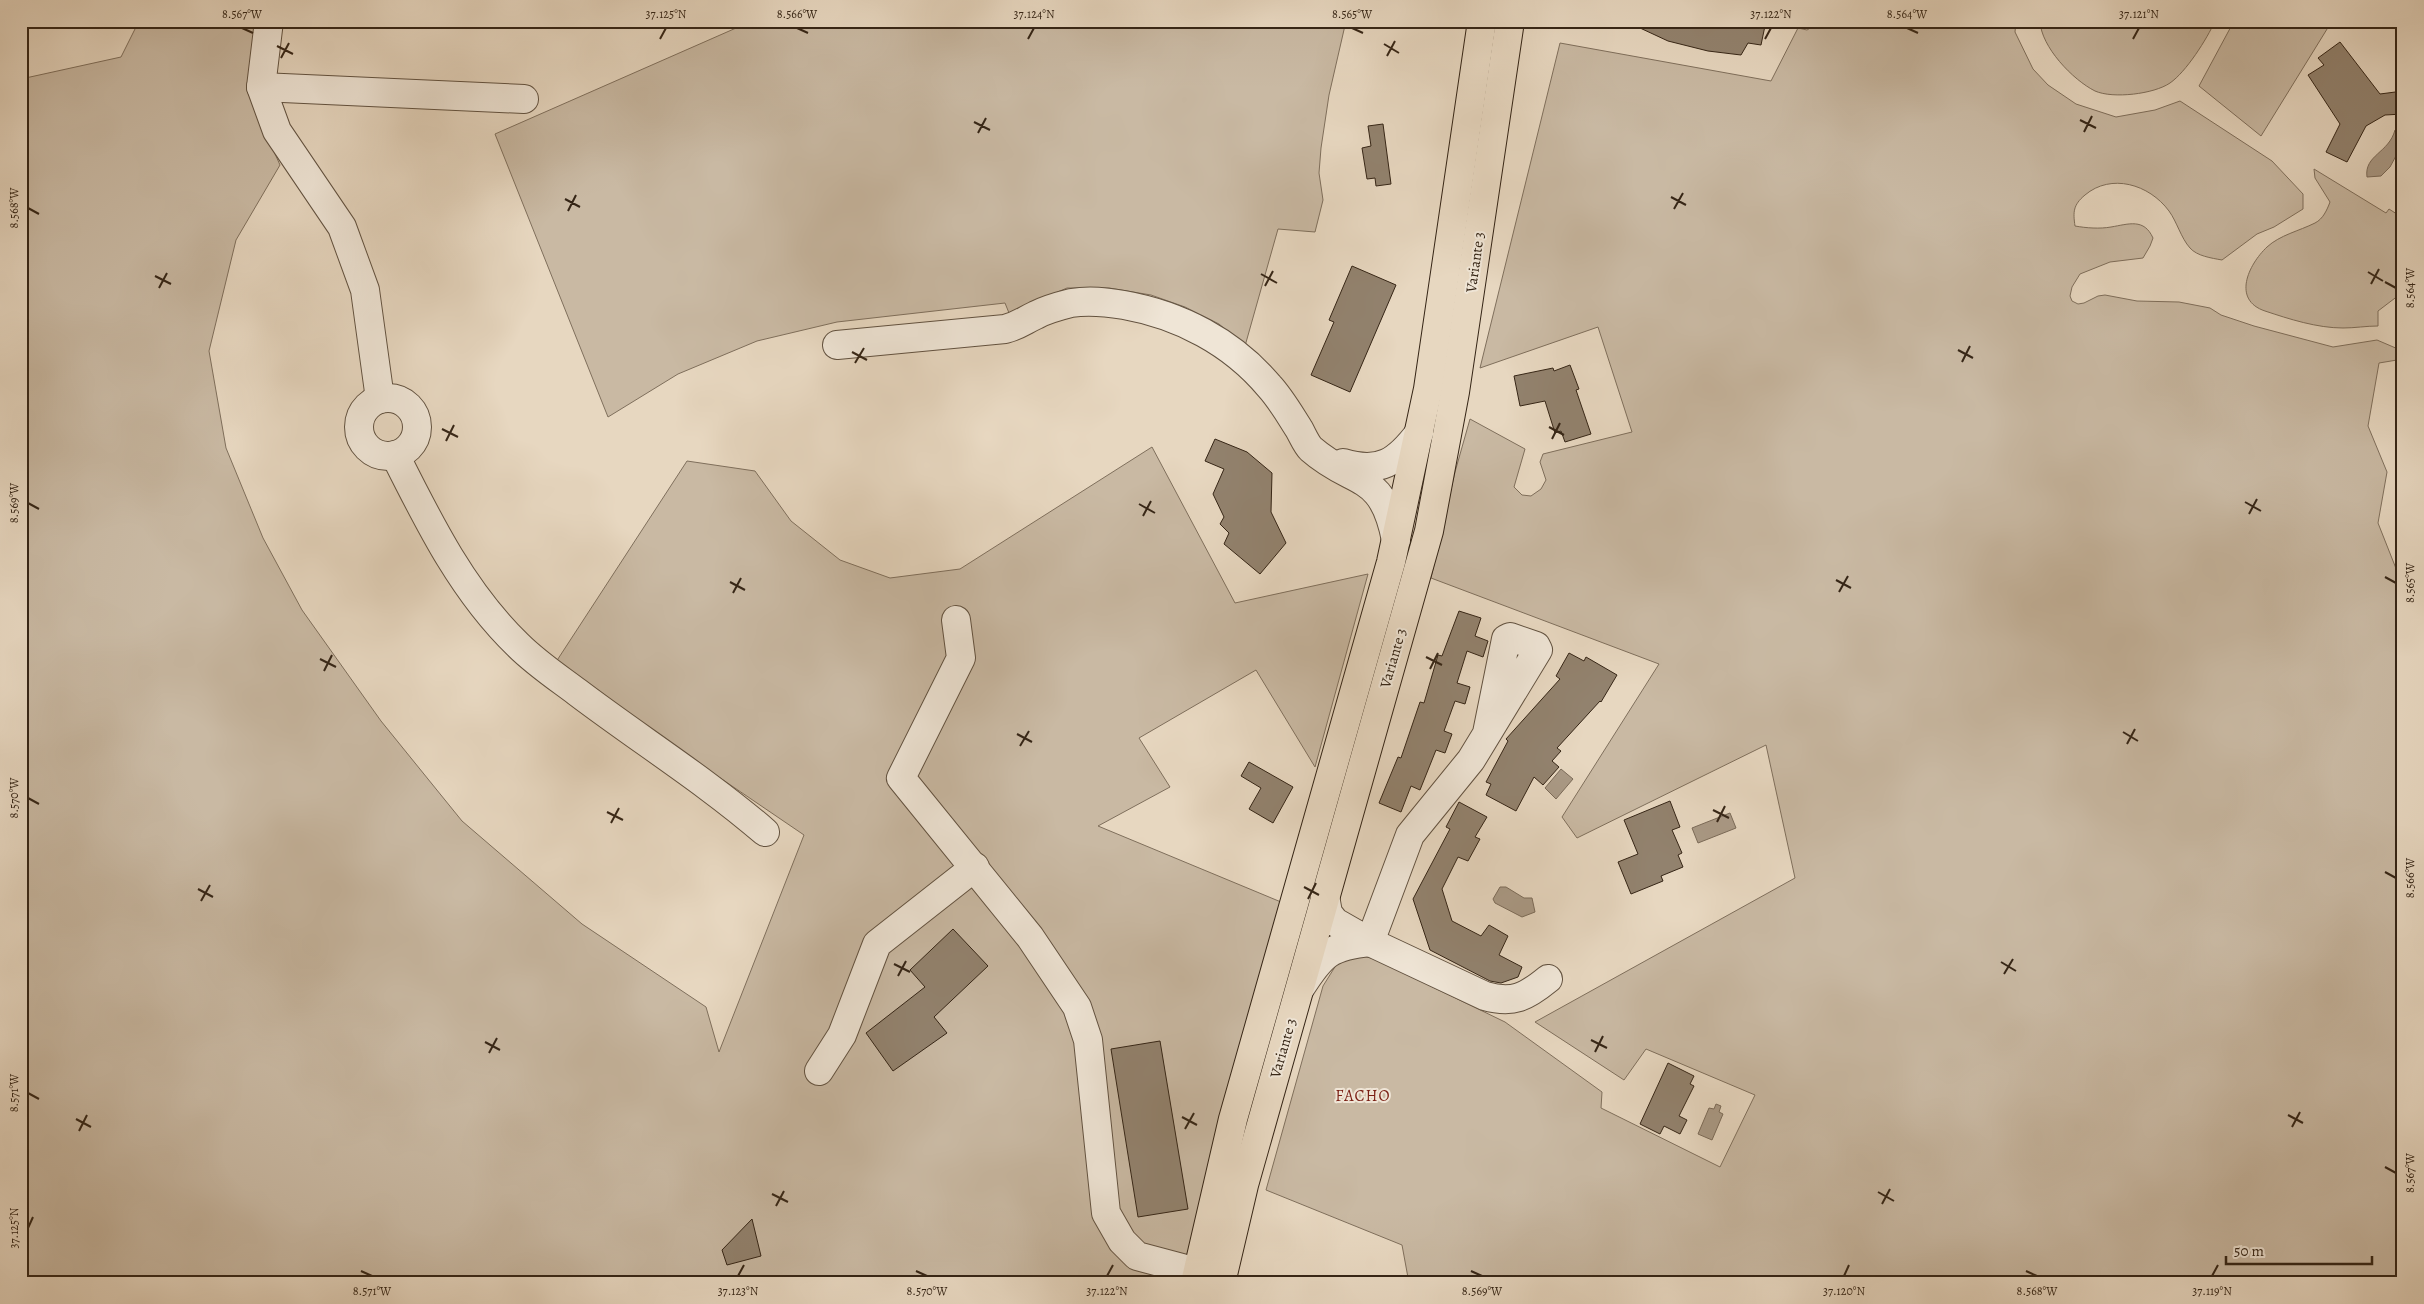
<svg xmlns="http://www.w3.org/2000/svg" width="2424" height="1304" font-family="Alegreya,serif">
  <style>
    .green { fill: #c9b9a3; stroke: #7f6f5c }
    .water { fill: #aa9a86; stroke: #7b6b59 }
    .building { fill: #92826e; stroke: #352516 }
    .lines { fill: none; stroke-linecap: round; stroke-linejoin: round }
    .minor-casing { stroke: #625240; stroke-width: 30 }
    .major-casing { stroke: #352516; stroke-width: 30 }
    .minor { stroke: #efe5d6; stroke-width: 28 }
    .major { stroke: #e7d7c0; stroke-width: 28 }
    .ticks { fill: none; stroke: #352516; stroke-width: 2 }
    .labels { text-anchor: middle; stroke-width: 4; stroke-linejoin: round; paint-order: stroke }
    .street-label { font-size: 15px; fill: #352516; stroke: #efe5d6 }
    .neighbourhood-label { font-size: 16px; letter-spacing: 1px; fill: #7a1f14; stroke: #efe5d6 }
    .neatline { fill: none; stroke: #352516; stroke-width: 2 }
    .ticks-label { font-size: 12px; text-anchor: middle; fill: #352516 }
  </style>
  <rect width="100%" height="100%" fill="#e7d7c0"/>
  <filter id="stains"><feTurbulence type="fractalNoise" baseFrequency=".004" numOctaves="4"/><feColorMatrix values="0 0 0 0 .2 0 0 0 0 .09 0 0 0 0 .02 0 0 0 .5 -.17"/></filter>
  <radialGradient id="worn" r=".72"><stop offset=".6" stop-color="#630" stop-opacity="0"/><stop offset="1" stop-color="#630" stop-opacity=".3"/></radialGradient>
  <g class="green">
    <polygon points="139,21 262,21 260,120 280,165 236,240 209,351 226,448 263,538 302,610 381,721 462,821 582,924 706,1007 719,1052 804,835 554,665 687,461 755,471 791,521 840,560 890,578 960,569 1152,447 1235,603 1368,574 1315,767 1256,670 1139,738 1170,787 1098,826 1281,902 1183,1283 21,1283 21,79 121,57"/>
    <polygon points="752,21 1346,21 1329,95 1321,148 1319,173 1323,200 1315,232 1278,229 1245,346 1219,324 1185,307 1151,295 1109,288 1067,288 1009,313 1005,303 837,322 757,341 678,374 608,417 495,134"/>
    <path d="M 1822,21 L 2016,21 L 2015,32 L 2033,69 L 2048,85 L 2076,104 L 2116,117 L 2155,110 L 2180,101 L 2272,161 L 2303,194 L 2303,209 L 2274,227 L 2257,234 L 2222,260 C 2211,258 2197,256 2190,248 C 2181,238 2177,222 2169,211 C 2149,184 2111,173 2085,195 C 2073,205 2073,212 2075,226 C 2086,228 2100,229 2111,227 C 2129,224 2144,218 2153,238 L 2150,246 L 2143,258 L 2110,262 L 2080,274 L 2072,287 L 2070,296 L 2072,301 L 2078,304 L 2084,303 L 2098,296 L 2105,295 L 2137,301 L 2179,302 L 2210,308 L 2221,315 L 2254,326 L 2333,347 L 2377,340 L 2398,349 L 2397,360 L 2379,363 L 2368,426 L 2387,472 L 2378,523 L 2397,571 L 2403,579 L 2403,1283 L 1409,1283 L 1402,1245 L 1266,1190 L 1323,986 L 1338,962 L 1355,954 L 1375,959 L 1505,1022 L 1602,1092 L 1601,1108 L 1720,1167 L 1755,1095 L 1646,1049 L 1624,1080 L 1535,1022 L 1795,878 L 1766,745 L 1577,838 L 1562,817 L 1659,664 L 1431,578 L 1455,472 L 1470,419 L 1525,449 L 1514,487 L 1522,495 L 1531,496 L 1541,489 L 1546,480 L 1540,462 L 1543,454 L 1632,432 L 1598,327 L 1480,368 L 1560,43 L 1771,81 L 1798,28 L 1807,30 Z"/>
    <path d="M 2040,21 L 2215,21 C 2207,39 2186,72 2170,83 C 2154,94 2113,99 2095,91 C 2073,80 2041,47 2040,21 Z"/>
    <polygon points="2234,21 2332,21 2261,136 2199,86"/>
    <path d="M 2314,169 L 2386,213 L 2389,209 L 2403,218 L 2403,292 L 2378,311 L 2378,326 C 2366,326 2355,328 2343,328 C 2317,328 2289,319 2265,311 C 2232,300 2248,265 2267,247 C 2280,235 2299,231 2315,223 C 2323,219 2327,210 2330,202 L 2315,178 Z"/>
  </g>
  <g class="water">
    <path d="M 2395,130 L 2403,135 L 2403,150 L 2397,154 L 2390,167 L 2381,176 L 2367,177 C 2364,155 2389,153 2395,130 Z"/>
    <polygon points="1561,769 1573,779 1556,799 1545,788"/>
    <polygon points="1730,813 1736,828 1698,843 1692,828"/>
    <polygon points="1500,887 1506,887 1524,898 1532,898 1535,912 1522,917 1495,903 1493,899"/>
    <polygon points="1716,1104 1721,1106 1719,1112 1723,1114 1712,1140 1698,1134 1709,1108 1714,1109"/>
  </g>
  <g class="building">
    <polygon points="1625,21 1766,21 1761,45 1748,43 1741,55 1708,51 1668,41"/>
    <polygon points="2340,42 2380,94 2403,91 2403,114 2385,115 2366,126 2347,162 2326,152 2340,124 2308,75 2324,65 2318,58"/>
    <polygon points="1383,124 1391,184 1376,186 1375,178 1367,179 1362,148 1371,146 1368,126"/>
    <polygon points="1352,266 1396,285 1350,392 1311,375 1334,322 1329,320"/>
    <polygon points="1570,365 1579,389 1576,390 1591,434 1565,442 1561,431 1555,433 1545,401 1520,406 1514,376 1553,368 1554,371"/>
    <polygon points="1215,439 1247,452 1272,473 1271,512 1286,543 1260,574 1224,544 1229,533 1220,524 1224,517 1213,494 1224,469 1205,461"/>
    <polygon points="1459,611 1481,618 1475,636 1488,641 1483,657 1467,651 1457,683 1470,687 1465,704 1455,701 1444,731 1452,734 1445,753 1436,750 1420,790 1411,786 1401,812 1379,803 1398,757 1401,758 1420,702 1424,703 1438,655 1442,656"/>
    <polygon points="1569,653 1584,661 1586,657 1617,675 1601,702 1600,701 1557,748 1561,751 1552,761 1559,767 1543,785 1534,777 1516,811 1486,795 1491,784 1486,782 1508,741 1506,739 1560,679 1556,676"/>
    <polygon points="1249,762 1293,787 1273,823 1249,809 1261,788 1241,776"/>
    <polygon points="1670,801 1680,827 1672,830 1682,853 1678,855 1683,867 1661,876 1663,881 1631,894 1618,862 1638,854 1624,820"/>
    <polygon points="1459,802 1487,817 1475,837 1480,839 1468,861 1458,857 1442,889 1452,921 1481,936 1489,925 1508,936 1499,955 1522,967 1518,977 1501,983 1490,981 1430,950 1413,899 1450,829 1446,827"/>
    <polygon points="953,929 988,966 934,1017 947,1033 893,1071 866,1033 925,987 910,970"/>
    <polygon points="1160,1041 1188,1209 1138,1217 1111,1049"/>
    <polygon points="1668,1063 1694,1076 1690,1084 1694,1086 1679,1116 1687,1120 1680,1134 1664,1126 1660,1134 1640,1124"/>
    <polygon points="752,1219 761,1256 727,1265 722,1250"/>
  </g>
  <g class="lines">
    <g class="minor-casing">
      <g id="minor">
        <polyline points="269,21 261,87 277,131 342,227 365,290 380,399"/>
        <polyline points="261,87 524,99"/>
        <path d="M 837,345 L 1005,329 C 1020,325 1023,321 1036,315 C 1047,309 1059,306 1071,303 C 1090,300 1106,302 1124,305 C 1180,315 1232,342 1269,386 C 1281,399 1290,415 1299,429 C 1303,436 1306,444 1311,449 C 1354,487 1382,469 1396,540"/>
        <circle cx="388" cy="427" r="29"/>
        <path d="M 395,455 C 429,523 463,592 518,645 C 536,663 557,677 577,692 C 639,739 706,781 765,832"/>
        <path d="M 1343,463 C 1380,474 1397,462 1419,433"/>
        <polyline points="956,620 961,658 901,778 1030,937 1077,1007 1088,1040 1106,1213 1122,1241 1137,1256 1197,1272"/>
        <path d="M 1325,896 L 1328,913 L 1335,922 L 1370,942 L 1485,996 C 1513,1004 1526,997 1548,979"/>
        <polyline points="1370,942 1410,835 1471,760 1538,650 1536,646 1510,637 1506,639 1487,733"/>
        <path d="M 1301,987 C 1322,954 1330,946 1370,942"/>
        <polyline points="819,1071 842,1035 877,944 975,867"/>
      </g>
    </g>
    <g class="major-casing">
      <g id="major">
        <polyline points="1195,1283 1233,1119 1391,562 1428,389 1482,21"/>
        <polyline points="1221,1283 1244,1185 1429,531 1455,392 1510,21"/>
      </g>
    </g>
    <use href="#minor" class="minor"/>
    <use href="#major" class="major"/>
  </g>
  <path class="ticks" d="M 242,28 L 253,33M 797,28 L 808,33M 1352,28 L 1363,33M 1907,28 L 1918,33M 660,39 L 666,28M 1028,39 L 1034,28M 1765,39 L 1771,28M 2133,39 L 2139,28M 1384,44 L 1399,53M 277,46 L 293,54M 1387,56 L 1395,41M 281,58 L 289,43M 2080,120 L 2096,128M 974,122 L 990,130M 2084,132 L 2092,116M 978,133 L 986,118M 1671,197 L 1686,205M 565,199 L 580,207M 28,208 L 39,214M 1674,209 L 1683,193M 568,211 L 576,195M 2368,272 L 2383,281M 1261,274 L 1277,283M 155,276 L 171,284M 2385,282 L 2396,288M 2371,284 L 2379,269M 1265,286 L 1273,271M 159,288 L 167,273M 1958,350 L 1973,358M 852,352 L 867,360M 1962,362 L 1970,346M 855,363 L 864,348M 1549,427 L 1564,435M 442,429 L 458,437M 1552,439 L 1560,423M 446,441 L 454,425M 2245,502 L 2261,511M 28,503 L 39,509M 1139,504 L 1155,513M 2249,514 L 2257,499M 1143,516 L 1151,501M 2385,577 L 2396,583M 1836,580 L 1851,588M 730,582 L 745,590M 1839,592 L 1848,576M 733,593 L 741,578M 1426,657 L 1442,665M 320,659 L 336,667M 1430,669 L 1438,653M 324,671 L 332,655M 2123,732 L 2138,741M 1017,734 L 1032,742M 2127,744 L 2135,729M 1020,746 L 1029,731M 28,798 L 39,804M 1713,810 L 1729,818M 607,812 L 623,820M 1717,822 L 1725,806M 611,823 L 619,808M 2385,872 L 2396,878M 1304,887 L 1319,895M 198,889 L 213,897M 1308,899 L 1316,883M 201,901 L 210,885M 2001,962 L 2016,971M 894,964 L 910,972M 2004,974 L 2013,959M 898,976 L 906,961M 1591,1040 L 1607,1048M 485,1042 L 500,1050M 1595,1052 L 1603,1036M 489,1053 L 497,1038M 28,1093 L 39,1099M 2288,1115 L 2303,1123M 1182,1117 L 1197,1125M 76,1119 L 91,1127M 2292,1127 L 2300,1112M 1185,1129 L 1194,1113M 79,1131 L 87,1115M 2385,1167 L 2396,1173M 1878,1192 L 1894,1201M 772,1194 L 788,1202M 1882,1204 L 1890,1189M 776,1206 L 784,1191M 28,1228 L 33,1217M 361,1271 L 372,1276M 916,1271 L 927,1276M 1471,1271 L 1482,1276M 2026,1271 L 2037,1276M 738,1276 L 744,1265M 1107,1276 L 1113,1265M 1844,1276 L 1849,1265M 2212,1276 L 2218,1265"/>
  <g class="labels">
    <g class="street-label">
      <text transform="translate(1475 262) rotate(-82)" y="5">Variante 3</text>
      <text transform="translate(1393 658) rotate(-74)" y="5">Variante 3</text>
      <text transform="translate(1283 1048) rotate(-74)" y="5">Variante 3</text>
    </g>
    <g class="neighbourhood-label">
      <text x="1363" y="1101">FACHO</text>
    </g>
  </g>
  <rect width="2424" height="1304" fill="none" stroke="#e7d7c0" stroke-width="55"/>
  <path d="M2226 1256v8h146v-8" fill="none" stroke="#352516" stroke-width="2.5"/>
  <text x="2234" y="1256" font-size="15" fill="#352516" stroke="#efe5d6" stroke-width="4" paint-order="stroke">50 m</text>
  <rect x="28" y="28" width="2368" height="1248" class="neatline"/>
  <g class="ticks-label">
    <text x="242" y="18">8.567°W</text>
    <text x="666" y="18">37.125°N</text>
    <text x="797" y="18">8.566°W</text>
    <text x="1034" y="18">37.124°N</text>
    <text x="1352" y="18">8.565°W</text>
    <text x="1771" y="18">37.122°N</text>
    <text x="1907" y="18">8.564°W</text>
    <text x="2139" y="18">37.121°N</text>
    <text transform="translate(14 208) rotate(-90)" y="4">8.568°W</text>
    <text transform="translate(2410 288) rotate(-90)" y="4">8.564°W</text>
    <text transform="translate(14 503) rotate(-90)" y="4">8.569°W</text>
    <text transform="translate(2410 583) rotate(-90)" y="4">8.565°W</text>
    <text transform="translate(14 798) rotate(-90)" y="4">8.570°W</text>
    <text transform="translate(2410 878) rotate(-90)" y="4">8.566°W</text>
    <text transform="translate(14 1093) rotate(-90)" y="4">8.571°W</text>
    <text transform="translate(2410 1173) rotate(-90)" y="4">8.567°W</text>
    <text transform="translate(14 1228) rotate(-90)" y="4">37.125°N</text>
    <text x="372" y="1295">8.571°W</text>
    <text x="738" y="1295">37.123°N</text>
    <text x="927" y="1295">8.570°W</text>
    <text x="1107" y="1295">37.122°N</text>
    <text x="1482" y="1295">8.569°W</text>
    <text x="1844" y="1295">37.120°N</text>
    <text x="2037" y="1295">8.568°W</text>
    <text x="2212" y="1295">37.119°N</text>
  </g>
  <rect width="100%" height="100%" filter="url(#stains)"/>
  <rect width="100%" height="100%" fill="url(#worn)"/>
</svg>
